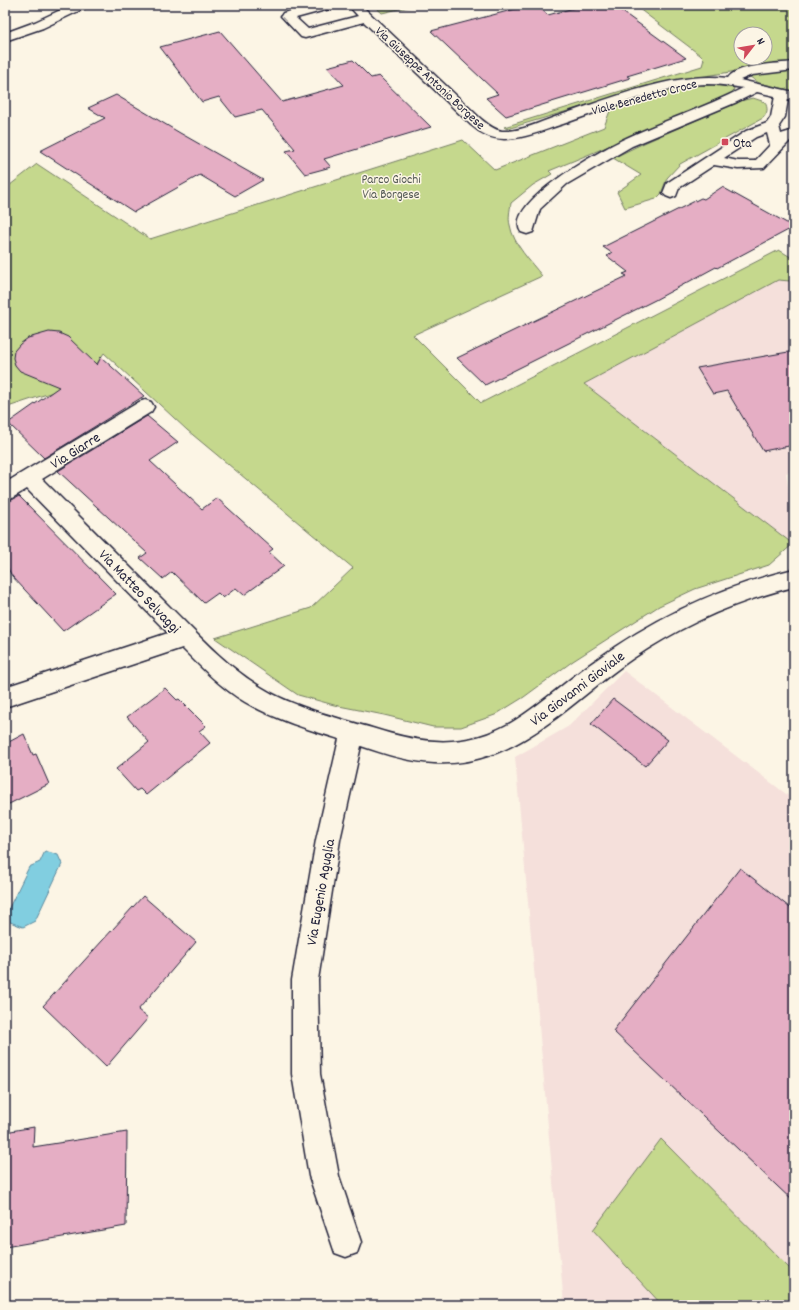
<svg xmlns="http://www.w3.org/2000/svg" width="799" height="1310" font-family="Dekko,sans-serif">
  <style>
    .built { fill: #f5e0db }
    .green { fill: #c5d88d; stroke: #747d64; fill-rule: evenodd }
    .water { fill: #81cee0; stroke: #5b899e }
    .building { fill: #e5aec4; stroke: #22223b }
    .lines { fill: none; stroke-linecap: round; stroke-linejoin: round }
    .minor-casing { stroke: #22223b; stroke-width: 3 }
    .minor { fill: #fcf5e5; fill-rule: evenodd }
    .poi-dot { fill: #d1495b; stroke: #fcf5e5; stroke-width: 1.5 }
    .labels { text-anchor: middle; stroke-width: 3; stroke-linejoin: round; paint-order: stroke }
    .far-street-label { font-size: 13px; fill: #22223b; stroke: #fcf5e5 }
    .far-poi-label { font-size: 13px; fill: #22223b; stroke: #fcf5e5; text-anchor: start }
    .far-park-label { font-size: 13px; fill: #535954; stroke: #fcf5e5 }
    .street-label { font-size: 15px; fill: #22223b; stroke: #fcf5e5 }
  </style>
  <rect width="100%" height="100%" fill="#fcf5e5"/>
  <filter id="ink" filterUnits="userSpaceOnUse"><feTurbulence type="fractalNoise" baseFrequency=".025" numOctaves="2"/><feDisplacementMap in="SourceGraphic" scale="8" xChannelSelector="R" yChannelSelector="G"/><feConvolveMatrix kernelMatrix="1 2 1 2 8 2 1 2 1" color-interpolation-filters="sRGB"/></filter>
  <g filter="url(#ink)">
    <g class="built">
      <polygon points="778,280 790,281 794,283 794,471 786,473 793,518 793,544 584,384"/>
      <polygon points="624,671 794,800 794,1305 564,1305 515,757 569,726"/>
    </g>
    <g class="green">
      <polygon points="373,5 416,5 382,13"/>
      <path d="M 634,5 L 794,5 L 794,62 L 680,80 L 628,93 L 507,129 L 504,127 L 702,66 L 704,59 L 700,55 ZM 741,34 L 765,34 L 765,58 L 741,58 Z"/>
      <polygon points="794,69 794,91 759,83 750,77 756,74"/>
      <path d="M 710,84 L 734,88 L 733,92 L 717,101 L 549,171 L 552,174 L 533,185 L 511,203 C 510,210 508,218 510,225 C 513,244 531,262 542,276 L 413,335 L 481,403 L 779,250 L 794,259 L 794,283 L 790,281 L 778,280 L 584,384 L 793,544 L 769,565 L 695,589 L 659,606 L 573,661 L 524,697 L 495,715 L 461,727 L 433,727 L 384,715 L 334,705 L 298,695 L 215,638 L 311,608 L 353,568 L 187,430 L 104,353 L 92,371 L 53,392 L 5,408 L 5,189 L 37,164 L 150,239 L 463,140 L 495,170 L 604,127 L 611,108 L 683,87 Z"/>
      <path d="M 753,98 L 765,102 C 768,109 768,112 763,118 L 680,164 L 667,178 L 661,194 L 656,199 L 625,208 L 617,192 L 641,175 L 613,158 L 644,143 L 740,101 Z"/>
      <polygon points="661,1139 794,1273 794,1305 662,1305 593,1230"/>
    </g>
    <polygon class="water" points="45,851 58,855 62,864 35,921 23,927 10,922 7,912 29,867 40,862"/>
    <g class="building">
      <polygon points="531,5 536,5 548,15 585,5 613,5 686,58 627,76 630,78 506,116 486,98 498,94 431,31"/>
      <polygon points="220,31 282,102 344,85 327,67 353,60 371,78 379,76 431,127 324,159 331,167 305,174 286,151 295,149 262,110 235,117 219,97 202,102 160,47"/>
      <polygon points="116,95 180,133 263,180 235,196 200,175 134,212 40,151 105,118 88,108"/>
      <polygon points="722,187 794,227 717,268 716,267 655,300 485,385 457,358 627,276 623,274 628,272 607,256 612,253 603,247 701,198 704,199"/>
      <polygon points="49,332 59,333 68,337 97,365 101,357 144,396 44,458 8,423 59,387 20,371 15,365 13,358 14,351 20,344 28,338"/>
      <polygon points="794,351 794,445 763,451 727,391 713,394 697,368"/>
      <polygon points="147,416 178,442 150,461 202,509 217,498 273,549 269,552 284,566 244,595 236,588 223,598 218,593 204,603 172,572 163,579 140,558 147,553 58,471"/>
      <polygon points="19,496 116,594 63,631 12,576 5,563 5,504"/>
      <polygon points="165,688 177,700 179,699 206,726 199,731 210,743 146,795 140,789 136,791 116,769 149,742 127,717"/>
      <polygon points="613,699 668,740 645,766 591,724"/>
      <polygon points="24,734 33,755 36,754 49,784 5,806 5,744"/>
      <polygon points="740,868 794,911 794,1202 613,1031"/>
      <polygon points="143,896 196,942 138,1010 148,1018 106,1067 43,1006"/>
      <polygon points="34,1127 33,1147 127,1132 126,1226 5,1247 5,1132"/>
    </g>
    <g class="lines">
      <g class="minor-casing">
        <g id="minor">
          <polygon points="71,5 87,5 85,8 43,28 5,41 5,33 35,22"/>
          <path d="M 315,5 L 335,5 L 333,8 L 296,18 L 308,29 L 358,16 L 348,5 L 361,5 L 481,119 C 487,124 494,130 502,131 C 520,132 538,123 555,117 C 606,100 674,71 728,78 C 737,64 778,64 794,62 L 794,70 L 752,75 L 740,80 L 794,92 L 794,100 L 788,99 L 785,117 L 779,126 L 781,134 L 794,130 L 794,139 L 790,141 L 764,168 L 738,169 L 714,165 L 679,188 L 676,196 L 671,198 L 666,196 L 663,193 L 667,183 L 746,131 L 767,123 L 771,117 L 775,96 L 757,92 L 737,102 L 632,146 L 567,184 L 540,209 L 533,232 L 527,234 L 521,232 C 502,204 602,150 622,140 C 662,121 704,108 743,88 C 731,86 719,84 706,84 C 664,85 604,110 563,124 C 544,130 524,139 504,139 C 491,139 480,133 471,125 L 364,22 L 305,38 L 301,37 L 281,16 L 283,13 ZM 767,133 L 770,145 L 755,161 L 738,161 L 724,158 L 756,137 Z"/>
          <path d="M 145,400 L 151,402 L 154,407 L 151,412 L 42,479 C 85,522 127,564 169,606 C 197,634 225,665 259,686 C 292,707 334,717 372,728 C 422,744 466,750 514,721 C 543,703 568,679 596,660 C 656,617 722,586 794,569 L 794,587 C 735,601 682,625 632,659 C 572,700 515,769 434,763 C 409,762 385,754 361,746 L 340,840 L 318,980 L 320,1074 L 339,1176 L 361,1242 L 357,1253 L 346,1257 L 335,1253 L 309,1176 L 292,1074 L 292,980 L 316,840 L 339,739 C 307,729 274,719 245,702 C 221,688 201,667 182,648 L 5,707 L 5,687 L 168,633 L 27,489 L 12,498 L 5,501 L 5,483 L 139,402 Z"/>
        </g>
      </g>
      <use href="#minor" class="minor"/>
    </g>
  </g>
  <rect class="poi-dot" x="721" y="138" width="8" height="8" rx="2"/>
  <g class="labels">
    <g class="far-street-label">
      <text transform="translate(431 77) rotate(43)" y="5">Via Giuseppe Antonio Borgese</text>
      <text transform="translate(644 96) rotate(-15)" y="5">Viale Benedetto Croce</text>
    </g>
    <g class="far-poi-label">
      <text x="733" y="147">Ota</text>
    </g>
    <g class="far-park-label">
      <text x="391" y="183">Parco Giochi<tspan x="391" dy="15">Via Borgese</tspan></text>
    </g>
    <g class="street-label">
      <text transform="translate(75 450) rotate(-32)" y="5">Via Giarre</text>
      <text transform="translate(140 591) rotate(46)" y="5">Via Matteo Selvaggi</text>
      <text transform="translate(577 688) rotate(-37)" y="5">Via Giovanni Gioviale</text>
      <text transform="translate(320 892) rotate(-80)" y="5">Via Eugenio Aguglia</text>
    </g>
  </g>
  <rect width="799" height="1310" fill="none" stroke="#fcf5e5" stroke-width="20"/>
  <rect x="10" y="10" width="779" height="1290" fill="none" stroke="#22223b" stroke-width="1.5" filter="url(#ink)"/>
  <g transform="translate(753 46) rotate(59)"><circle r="19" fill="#fcf5e5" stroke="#a5a1a1"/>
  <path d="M0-3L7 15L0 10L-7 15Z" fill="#d1495b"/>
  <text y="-6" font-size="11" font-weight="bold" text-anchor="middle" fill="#22223b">N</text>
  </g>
</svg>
